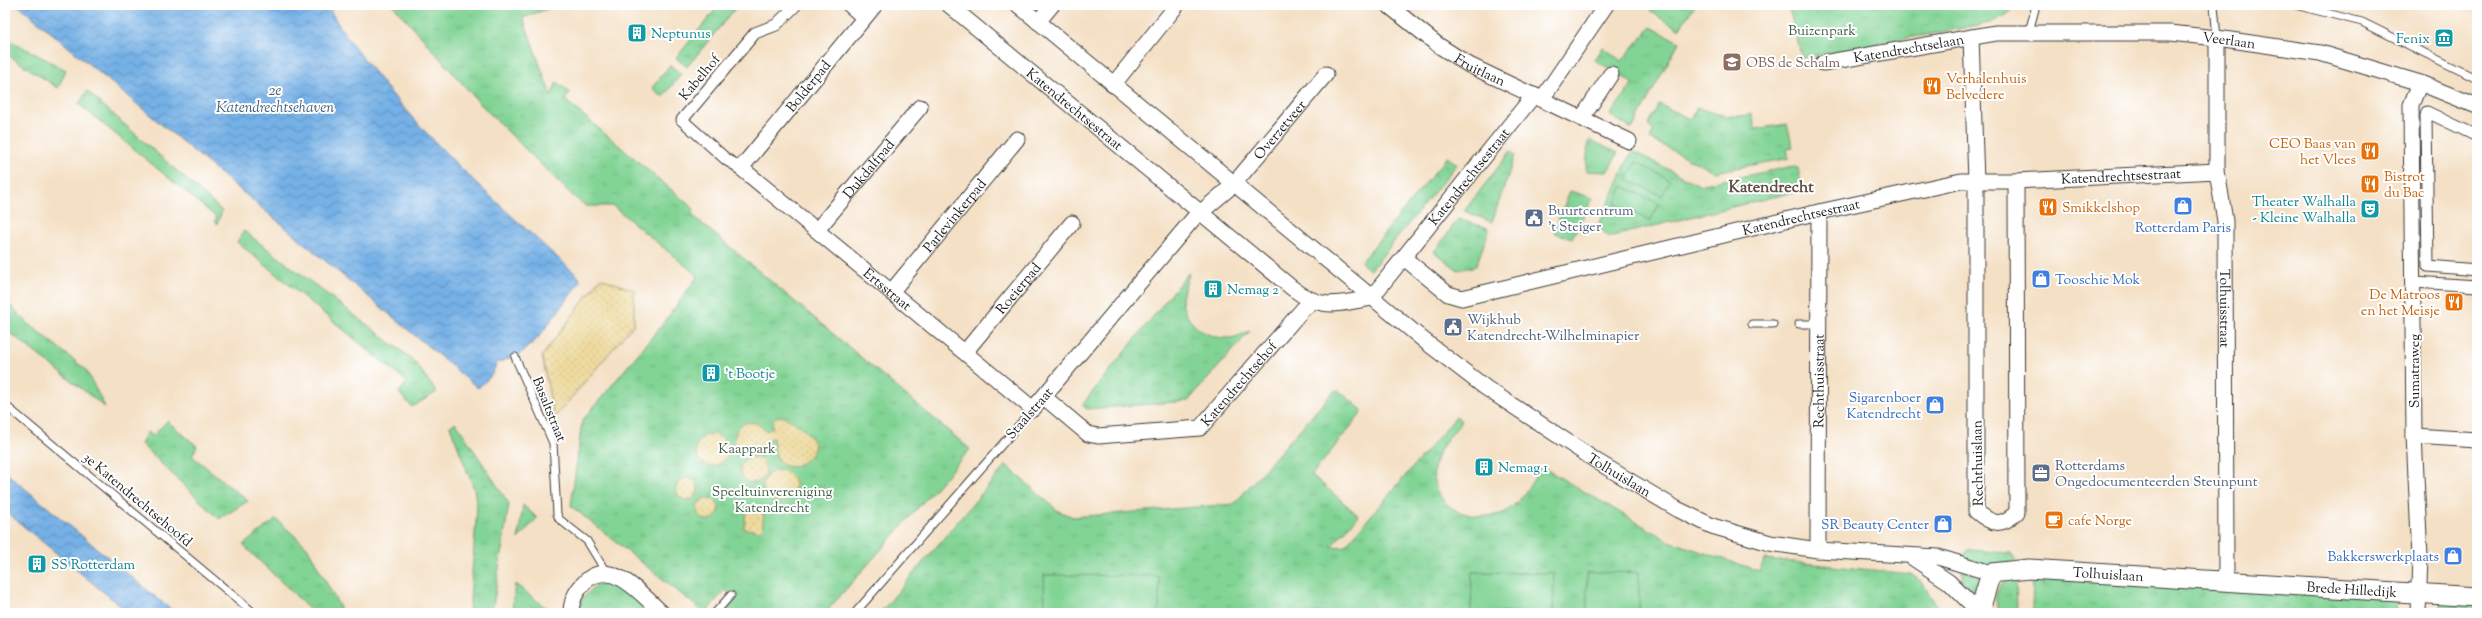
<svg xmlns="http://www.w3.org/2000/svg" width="2482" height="618" font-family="'Sorts Mill Goudy',serif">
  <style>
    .grass { fill: url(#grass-tufts); stroke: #4f7858 }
    .sand { fill: url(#sand-dots); stroke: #857b5d }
    .pitch { fill: #82d495; stroke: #4f7858 }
    .water { fill: url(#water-waves); stroke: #486681 }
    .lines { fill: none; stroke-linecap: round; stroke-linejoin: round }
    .service-casing { stroke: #3c3935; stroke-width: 9 }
    .pedestrian-casing { stroke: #3c3935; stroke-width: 13 }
    .minor-casing { stroke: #3c3935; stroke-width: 17 }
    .tertiary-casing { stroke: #3c3935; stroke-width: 21 }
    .service { stroke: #fff; stroke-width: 7 }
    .pedestrian { stroke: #fff; stroke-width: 11 }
    .minor { stroke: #fff; stroke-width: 15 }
    .tertiary { stroke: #fff; stroke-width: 19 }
    .labels { text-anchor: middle; stroke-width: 4; stroke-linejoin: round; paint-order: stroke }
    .park-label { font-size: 14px; fill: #405c46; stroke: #fff }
    .culture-label { font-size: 14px; fill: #0d838f; stroke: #fff; text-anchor: start }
    .street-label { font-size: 14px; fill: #1c1c1c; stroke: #fff }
    .education-label { font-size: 14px; fill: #785e54; stroke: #fff; text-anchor: start }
    .food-label { font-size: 14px; fill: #c56008; stroke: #fff; text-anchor: start }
    .service-label { font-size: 14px; fill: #4e5e75; stroke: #fff; text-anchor: start }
    .shop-label { font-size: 14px; fill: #366cbe; stroke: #fff; text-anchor: end }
    .water-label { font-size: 15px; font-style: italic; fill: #445f77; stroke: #fff }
    .quarter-label { font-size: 16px; font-weight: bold; fill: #634d47; stroke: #fff }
  </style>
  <defs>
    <pattern id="grass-tufts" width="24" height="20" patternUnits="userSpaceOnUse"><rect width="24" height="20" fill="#82d495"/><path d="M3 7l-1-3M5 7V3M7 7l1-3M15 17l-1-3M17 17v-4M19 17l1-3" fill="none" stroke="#70b580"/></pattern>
    <pattern id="sand-dots" width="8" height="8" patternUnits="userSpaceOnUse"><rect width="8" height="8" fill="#eeda9e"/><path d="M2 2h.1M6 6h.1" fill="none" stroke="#ccba88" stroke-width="1.8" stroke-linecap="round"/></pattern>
    <pattern id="water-waves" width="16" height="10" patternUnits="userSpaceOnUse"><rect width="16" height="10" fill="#75b0e6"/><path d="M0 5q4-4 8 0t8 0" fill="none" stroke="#5f8eba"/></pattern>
  </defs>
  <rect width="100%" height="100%" fill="#fff"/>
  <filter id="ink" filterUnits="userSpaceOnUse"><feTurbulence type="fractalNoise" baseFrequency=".025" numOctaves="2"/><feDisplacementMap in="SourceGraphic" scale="8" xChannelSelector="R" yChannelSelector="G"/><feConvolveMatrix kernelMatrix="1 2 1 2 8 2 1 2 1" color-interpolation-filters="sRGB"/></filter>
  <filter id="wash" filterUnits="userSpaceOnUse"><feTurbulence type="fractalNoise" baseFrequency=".012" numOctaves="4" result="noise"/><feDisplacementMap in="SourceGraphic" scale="16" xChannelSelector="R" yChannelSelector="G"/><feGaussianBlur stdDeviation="0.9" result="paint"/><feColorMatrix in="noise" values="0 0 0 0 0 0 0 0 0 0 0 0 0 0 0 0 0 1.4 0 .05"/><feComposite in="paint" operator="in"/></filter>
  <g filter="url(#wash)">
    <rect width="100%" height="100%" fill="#f4e0c5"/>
    <g class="grass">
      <polygon points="393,5 557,5 523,18 551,96 557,82 570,93 565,100 694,209 692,215 970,449 825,613 816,613 807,606 800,613 724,613 736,600 725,590 705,613 571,506 582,421 663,324 698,276 613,206 586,206 573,196 483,107"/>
      <polygon points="719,5 738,5 687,67 676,58"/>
      <polygon points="1651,5 1695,5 1679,29 1650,11"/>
      <polygon points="1788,5 2015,5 2008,14 1990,23 1802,58"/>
      <polygon points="1651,27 1679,42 1632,129 1610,115 1633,83 1595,60 1603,47 1621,61"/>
      <polygon points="5,38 66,70 58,88 5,53"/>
      <polygon points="670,65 681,74 663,97 652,88"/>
      <polygon points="87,91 222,211 217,224 215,222 216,217 79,104"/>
      <path d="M 1659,104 L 1691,120 L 1697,107 C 1715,115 1733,119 1752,114 L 1755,129 L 1787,124 L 1793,148 L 1787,149 L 1789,158 L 1715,172 L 1650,139 L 1654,130 L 1648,126 Z"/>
      <polygon points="1590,140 1618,153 1607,172 1586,171 1588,142"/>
      <polygon points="1511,151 1515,155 1492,222 1464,211"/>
      <polygon points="1634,152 1699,185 1795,166 1798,168 1802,190 1609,237 1598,227 1630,155"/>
      <polygon points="1447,157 1457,164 1370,271 1361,262"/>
      <polygon points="1570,191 1593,198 1572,238 1555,233 1554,230"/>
      <polygon points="1458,219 1488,228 1489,230 1476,266 1458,270 1434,252"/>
      <polygon points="244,231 412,359 437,392 412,407 399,393 407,382 237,242"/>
      <path d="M 1188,273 L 1189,274 C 1187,282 1182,292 1182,301 C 1185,325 1209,340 1231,338 C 1238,337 1245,333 1251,330 L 1188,401 L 1087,409 L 1082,405 Z"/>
      <polygon points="5,300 28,323 86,370 105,407 5,329"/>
      <path d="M 1338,390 L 1362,410 L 1360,415 L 1312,475 L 1359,516 L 1331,546 L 1344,547 L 1456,417 L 1462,421 C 1452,434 1439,447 1435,463 C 1427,496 1454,518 1485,516 C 1492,516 1502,515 1508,510 C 1523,500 1532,481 1542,467 L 1669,541 L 1759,571 L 1765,559 L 1911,574 L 1922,582 L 1941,613 L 880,613 L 1006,465 L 1058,511 L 1073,517 L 1234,504 L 1333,392 Z"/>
      <polygon points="167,421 197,446 192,456 248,501 219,519 141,444 147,432 153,436"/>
      <polygon points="456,423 509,504 492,613 469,613 477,507 474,489 450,426"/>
      <polygon points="523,505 537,518 518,539"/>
      <polygon points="276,519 307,547 343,613 314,613 243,545"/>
      <polygon points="1968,550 2011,553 2017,561 1994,567 1962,559"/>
      <polygon points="1962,570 1982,577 1975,597 1962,585"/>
      <path d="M 2016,575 L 2017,613 L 2002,613 C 1988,599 2000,579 2016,575 Z"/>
      <polygon points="2033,575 2396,597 2395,613 2032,613"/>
      <polygon points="515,584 546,608 546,613 512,613"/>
      <polygon points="597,584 619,587 650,613 578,613 582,599"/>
      <polygon points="2440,601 2477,603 2477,613 2440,613"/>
    </g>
    <g class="sand">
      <polygon points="601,278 634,290 634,324 554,418 542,356"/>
      <path d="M 777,416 C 792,417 811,433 815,446 C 812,460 789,476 778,460 C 775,454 774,445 773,438 L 769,439 L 767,449 L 760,455 L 742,453 L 734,445 C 734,430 739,420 756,423 L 766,431 L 773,428 L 772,421 Z"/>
      <circle cx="712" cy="450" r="16"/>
      <circle cx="753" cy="470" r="13"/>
      <circle cx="779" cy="486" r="16"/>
      <circle cx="687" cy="489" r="11"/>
      <circle cx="708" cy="509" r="11"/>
      <polygon points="746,510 764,512 762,531 744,529"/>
    </g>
    <g class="pitch">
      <polygon points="1636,162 1670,180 1662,196 1627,179"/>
      <polygon points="1623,186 1659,204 1650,221 1615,203"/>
      <polygon points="1472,572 1554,573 1553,613 1471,613"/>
      <polygon points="1639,572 1639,613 1587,613 1587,573"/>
      <polygon points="1044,575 1159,576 1159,613 1045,613"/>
    </g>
    <g class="water">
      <path d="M 18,5 L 328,5 C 338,28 355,47 370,67 C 431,146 506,211 579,277 L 580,282 L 538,338 L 520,354 L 497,363 L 491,376 L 478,388 Z"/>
      <polygon points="5,472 175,613 129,613 5,511"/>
    </g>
  </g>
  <g filter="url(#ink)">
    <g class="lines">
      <g class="service-casing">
        <g id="service">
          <polyline points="2214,5 2217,38"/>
          <polyline points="2295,5 2362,22 2477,79"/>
          <polyline points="2029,32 2036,5"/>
          <polyline points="1752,324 1773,324"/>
          <polyline points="1799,324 1817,324"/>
          <polyline points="515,357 553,443 557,514 559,519 587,541 606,572"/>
          <polyline points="5,405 254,613"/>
          <polyline points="715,613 731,595"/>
          <polyline points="855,613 1033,409"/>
        </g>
      </g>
      <g class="pedestrian-casing">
        <g id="pedestrian">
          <polyline points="847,5 863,19"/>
          <polyline points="2477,136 2427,112 2426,116 2428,266 2477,270"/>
          <polyline points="741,168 727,160 682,120 755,33 776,25 796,5"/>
          <polyline points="2414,282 2477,286"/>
        </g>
      </g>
      <g class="minor-casing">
        <g id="minor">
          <path id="s1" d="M 875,5 L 741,168 L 1033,409 L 1193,219 L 1233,185 L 1326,74"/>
          <path id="s2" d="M 949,5 L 1292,288 C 1322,311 1336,304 1371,298 L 1534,95"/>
          <path id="s3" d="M 1018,5 L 1426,342 L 1486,388 L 1598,462 L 1677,509 L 1712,526 L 1770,543 L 1818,550 L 1938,557 L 1991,573"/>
          <path id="s4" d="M 1388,5 L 1438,45 L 1469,65 L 1629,141"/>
          <polyline points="1038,22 1052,5"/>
          <path d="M 1971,37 L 1976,181 L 1976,511 C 1992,525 2002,527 2017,512 L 2016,181"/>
          <path id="s5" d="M 2217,38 L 2217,171 L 2225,221 L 2226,580"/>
          <path id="s6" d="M 1823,63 L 1996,33 L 2170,33 L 2217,38 L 2320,53 L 2420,83 L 2477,106"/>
          <polyline points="1113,85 1177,5"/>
          <polyline points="1542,99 1606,5"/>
          <polyline points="1582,118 1611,74"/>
          <path id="s7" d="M 817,230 L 920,107"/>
          <path id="s8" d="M 1404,258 L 1448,294 L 1462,298 L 1819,212 L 1961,181 L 2016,181 L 2217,171"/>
          <path id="s9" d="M 892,291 L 1017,139"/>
          <path id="s10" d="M 965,352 L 1072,223"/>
          <path id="s11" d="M 1044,397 L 1088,434 L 1098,436 L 1200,428 L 1303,309 L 1312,302"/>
          <polyline points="2414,436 2477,440"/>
          <path id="s12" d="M 1818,550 L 1819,212"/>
          <polyline points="1913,558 1949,582 1980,613"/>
          <path d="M 571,613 C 571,602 576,591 584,583 C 610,555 643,596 662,613"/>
          <polyline points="2418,613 2420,557 2414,436 2411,105 2420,83"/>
        </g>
      </g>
      <g class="tertiary-casing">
        <g id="tertiary">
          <path id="s13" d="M 1983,613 L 1982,603 L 1991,573 L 2029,569 L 2477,597"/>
        </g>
      </g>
      <use href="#service" class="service"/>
      <use href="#pedestrian" class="pedestrian"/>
      <use href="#minor" class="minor"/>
      <use href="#tertiary" class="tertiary"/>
    </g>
  </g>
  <defs>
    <g id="building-square" transform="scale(1)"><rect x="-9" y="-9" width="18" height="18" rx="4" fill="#0f9aa8" stroke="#fff"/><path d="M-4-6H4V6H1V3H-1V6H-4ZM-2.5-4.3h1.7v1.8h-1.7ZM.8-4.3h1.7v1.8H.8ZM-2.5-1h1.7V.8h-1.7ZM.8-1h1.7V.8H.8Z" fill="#fff"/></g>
    <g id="museum-square" transform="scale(1)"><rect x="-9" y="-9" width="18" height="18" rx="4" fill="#0f9aa8" stroke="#fff"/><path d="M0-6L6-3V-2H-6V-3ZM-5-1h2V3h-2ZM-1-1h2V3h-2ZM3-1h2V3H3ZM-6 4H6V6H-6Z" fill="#fff"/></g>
    <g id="school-square" transform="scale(1)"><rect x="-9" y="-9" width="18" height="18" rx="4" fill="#8d6e63" stroke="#fff"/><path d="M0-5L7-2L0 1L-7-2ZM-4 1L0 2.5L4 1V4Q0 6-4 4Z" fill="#fff"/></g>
    <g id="restaurant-square" transform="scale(1)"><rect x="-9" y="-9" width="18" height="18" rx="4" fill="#e8710a" stroke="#fff"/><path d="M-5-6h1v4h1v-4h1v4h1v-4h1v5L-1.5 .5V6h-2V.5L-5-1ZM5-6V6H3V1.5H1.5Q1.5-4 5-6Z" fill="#fff"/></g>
    <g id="shop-square" transform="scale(1)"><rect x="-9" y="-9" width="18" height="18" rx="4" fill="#3f7fe0" stroke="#fff"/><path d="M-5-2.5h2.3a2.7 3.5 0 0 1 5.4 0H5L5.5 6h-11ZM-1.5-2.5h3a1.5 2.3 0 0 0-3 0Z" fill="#fff"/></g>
    <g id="theatre-square" transform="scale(1)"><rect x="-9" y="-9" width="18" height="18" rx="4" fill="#0f9aa8" stroke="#fff"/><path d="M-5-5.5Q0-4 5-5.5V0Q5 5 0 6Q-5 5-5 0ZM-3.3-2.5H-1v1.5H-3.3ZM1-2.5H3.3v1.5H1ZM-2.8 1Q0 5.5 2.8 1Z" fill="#fff"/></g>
    <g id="civic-square" transform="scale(1)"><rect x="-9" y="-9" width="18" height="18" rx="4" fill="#5c6f8a" stroke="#fff"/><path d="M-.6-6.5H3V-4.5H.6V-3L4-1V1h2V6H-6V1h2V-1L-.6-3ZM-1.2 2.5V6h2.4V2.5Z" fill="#fff"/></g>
    <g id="office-square" transform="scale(1)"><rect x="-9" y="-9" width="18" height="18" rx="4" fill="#5c6f8a" stroke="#fff"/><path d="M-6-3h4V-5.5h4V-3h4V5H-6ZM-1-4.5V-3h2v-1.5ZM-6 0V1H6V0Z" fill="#fff"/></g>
    <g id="cafe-square" transform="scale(1)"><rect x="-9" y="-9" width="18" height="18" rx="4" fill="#e8710a" stroke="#fff"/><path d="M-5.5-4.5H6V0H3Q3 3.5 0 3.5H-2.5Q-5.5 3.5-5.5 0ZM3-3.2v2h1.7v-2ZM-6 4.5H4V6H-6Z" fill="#fff"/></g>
  </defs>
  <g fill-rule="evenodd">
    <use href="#building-square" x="637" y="33"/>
    <use href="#museum-square" x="2444" y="38"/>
    <use href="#school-square" x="1732" y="62"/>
    <use href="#restaurant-square" x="1932" y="86"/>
    <use href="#restaurant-square" x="2370" y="151"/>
    <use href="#restaurant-square" x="2370" y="184"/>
    <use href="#shop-square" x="2183" y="206"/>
    <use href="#restaurant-square" x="2048" y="207"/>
    <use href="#theatre-square" x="2370" y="209"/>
    <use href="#civic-square" x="1534" y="218"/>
    <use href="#shop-square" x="2041" y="279"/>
    <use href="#building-square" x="1213" y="289"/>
    <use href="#restaurant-square" x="2454" y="302"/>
    <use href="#civic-square" x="1453" y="327"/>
    <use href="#building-square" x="711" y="373"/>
    <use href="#shop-square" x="1935" y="405"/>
    <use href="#building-square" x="1484" y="467"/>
    <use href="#office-square" x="2041" y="473"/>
    <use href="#cafe-square" x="2054" y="520"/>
    <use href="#shop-square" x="1943" y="524"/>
    <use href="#shop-square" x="2453" y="556"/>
    <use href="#building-square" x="37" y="564"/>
  </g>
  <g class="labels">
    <g class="park-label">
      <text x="1822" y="35">Buizenpark</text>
      <text x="747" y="453">Kaappark</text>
      <text x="772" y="496">Speeltuinvereniging<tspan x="772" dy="16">Katendrecht</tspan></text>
    </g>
    <g class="culture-label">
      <text x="651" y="38">Neptunus</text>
      <text x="2430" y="43" text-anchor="end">Fenix</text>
      <text x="2356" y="206" text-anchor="end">Theater Walhalla<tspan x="2356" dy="16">- Kleine Walhalla</tspan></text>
      <text x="1227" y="294">Nemag 2</text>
      <text x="725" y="378">'t Bootje</text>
      <text x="1498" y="472">Nemag 1</text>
      <text x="51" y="569">SS Rotterdam</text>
    </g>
    <g class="street-label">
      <text dy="5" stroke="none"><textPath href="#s6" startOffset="409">Veerlaan</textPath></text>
      <text dy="5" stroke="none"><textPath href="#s6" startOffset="87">Katendrechtselaan</textPath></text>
      <text dy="5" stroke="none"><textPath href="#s4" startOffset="113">Fruitlaan</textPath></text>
      <text transform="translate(699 77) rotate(-50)" y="5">Kabelhof</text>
      <text transform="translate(808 86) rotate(-51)" y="5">Bolderpad</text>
      <text dy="5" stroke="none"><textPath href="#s2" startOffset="163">Katendrechtsestraat</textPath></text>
      <text dy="5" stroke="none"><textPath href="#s1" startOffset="963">Overzetveer</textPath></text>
      <text dy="5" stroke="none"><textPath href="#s7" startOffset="80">Dukdalfpad</textPath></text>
      <text dy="5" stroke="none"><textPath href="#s8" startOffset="744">Katendrechtsestraat</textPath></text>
      <text dy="5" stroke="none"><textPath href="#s2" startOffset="684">Katendrechtsestraat</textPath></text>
      <text dy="5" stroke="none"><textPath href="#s9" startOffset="98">Parlevinkerpad</textPath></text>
      <text dy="5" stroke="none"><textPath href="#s8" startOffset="420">Katendrechtsestraat</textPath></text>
      <text dy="5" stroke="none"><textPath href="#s1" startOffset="401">Ertsstraat</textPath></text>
      <text dy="5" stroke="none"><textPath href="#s10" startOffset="83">Roeierpad</textPath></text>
      <text dy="5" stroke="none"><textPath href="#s5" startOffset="271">Tolhuisstraat</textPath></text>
      <text transform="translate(2414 371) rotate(-90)" y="5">Sumatraweg</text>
      <text dy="5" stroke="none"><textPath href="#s12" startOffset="169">Rechthuisstraat</textPath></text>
      <text dy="5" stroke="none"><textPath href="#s11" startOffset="229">Katendrechtsehof</textPath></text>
      <text transform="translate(550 409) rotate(68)" y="5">Basaltstraat</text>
      <text transform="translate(1029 413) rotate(-49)" y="5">Staalstraat</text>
      <text transform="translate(1977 463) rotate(-91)" y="5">Rechthuislaan</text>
      <text dy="5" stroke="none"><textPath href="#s3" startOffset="764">Tolhuislaan</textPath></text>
      <text transform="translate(138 499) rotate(40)" y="5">3e Katendrechtsehoofd</text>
      <text dy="5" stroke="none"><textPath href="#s13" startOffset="159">Tolhuislaan</textPath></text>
      <text dy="5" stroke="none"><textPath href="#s13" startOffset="403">Brede Hilledijk</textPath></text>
    </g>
    <g class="education-label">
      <text x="1746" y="67">OBS de Schalm</text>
    </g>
    <g class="food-label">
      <text x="1946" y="83">Verhalenhuis<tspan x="1946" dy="16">Belvedere</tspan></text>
      <text x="2356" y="148" text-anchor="end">CEO Baas van<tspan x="2356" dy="16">het Vlees</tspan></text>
      <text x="2384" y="181">Bistrot<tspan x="2384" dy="16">du Bac</tspan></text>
      <text x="2062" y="212">Smikkelshop</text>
      <text x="2440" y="299" text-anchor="end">De Matroos<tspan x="2440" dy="16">en het Meisje</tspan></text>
      <text x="2068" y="525">cafe Norge</text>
    </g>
    <g class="service-label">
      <text x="1548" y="215">Buurtcentrum<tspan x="1548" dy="16">'t Steiger</tspan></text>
      <text x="1467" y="324">Wijkhub<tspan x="1467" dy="16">Katendrecht-Wilhelminapier</tspan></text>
      <text x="2055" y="470">Rotterdams<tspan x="2055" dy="16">Ongedocumenteerden Steunpunt</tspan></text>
    </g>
    <g class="shop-label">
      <text x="2183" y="232" text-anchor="middle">Rotterdam Paris</text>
      <text x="2055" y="284" text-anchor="start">Tooschie Mok</text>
      <text x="1921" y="402">Sigarenboer<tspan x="1921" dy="16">Katendrecht</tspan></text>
      <text x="1929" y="529">SR Beauty Center</text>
      <text x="2439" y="561">Bakkerswerkplaats</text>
    </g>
    <g class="water-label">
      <text x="275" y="95">2e<tspan x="275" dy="17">Katendrechtsehaven</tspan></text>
    </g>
    <g class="quarter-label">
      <text x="1771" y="192">Katendrecht</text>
    </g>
  </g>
  <rect width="2482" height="618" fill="none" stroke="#fff" stroke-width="20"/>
</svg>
